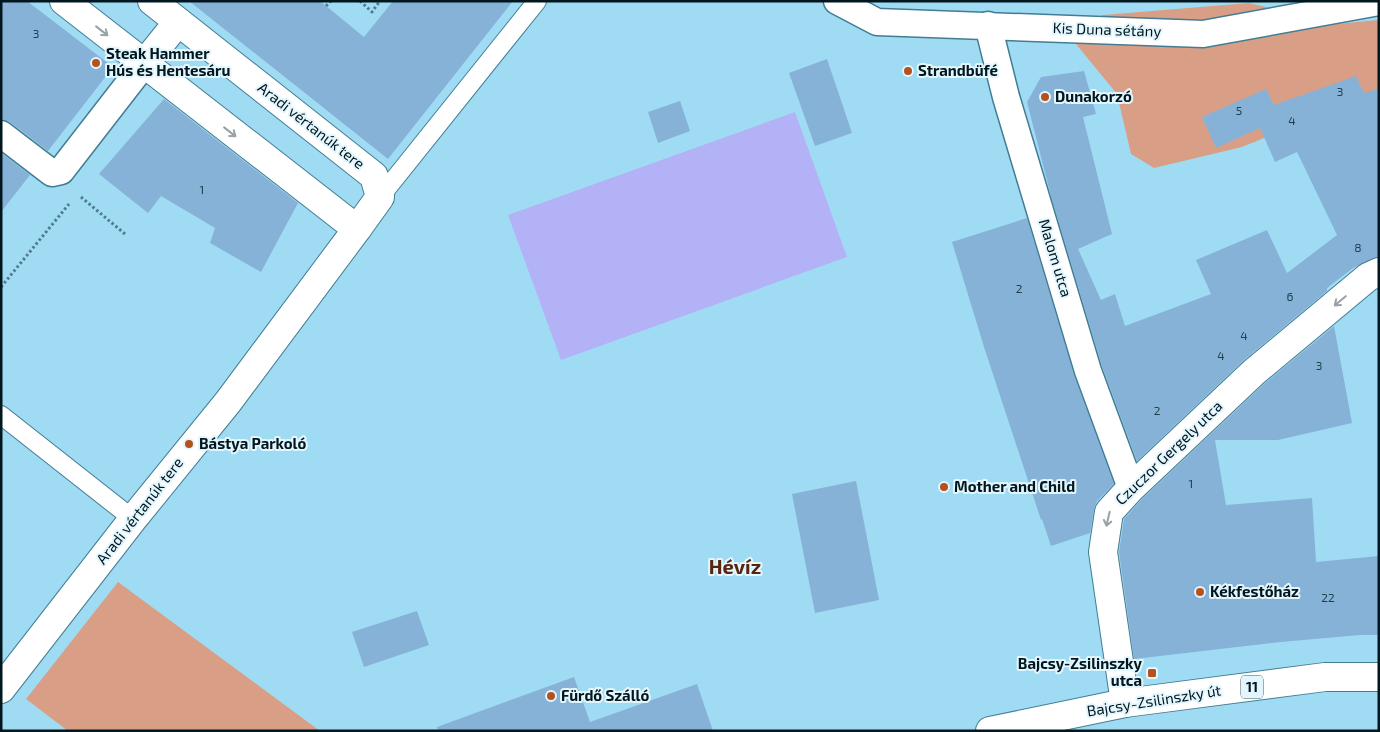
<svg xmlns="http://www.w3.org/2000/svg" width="1380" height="732" font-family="'Exo 2',sans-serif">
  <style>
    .green { fill: #d89f86 }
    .water { fill: #b3b2f6 }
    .building { fill: #87b2d7 }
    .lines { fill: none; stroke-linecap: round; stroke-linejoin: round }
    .service-casing { stroke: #427d93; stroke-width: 20 }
    .pedestrian-casing { stroke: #427d93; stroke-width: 29 }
    .minor-casing { stroke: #427d93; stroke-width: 30 }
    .primary-casing { stroke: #427d93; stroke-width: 30 }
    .path { stroke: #517b8b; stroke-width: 3; stroke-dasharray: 2.5 2.5; stroke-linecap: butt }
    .service { stroke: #fff; stroke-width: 18 }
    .pedestrian { stroke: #fff; stroke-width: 26 }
    .minor { stroke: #fff; stroke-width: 28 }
    .primary { stroke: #fff; stroke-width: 28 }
    .oneway { stroke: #99a2a5 }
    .poi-dot { fill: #b5511d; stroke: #e4f6fd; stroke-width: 2 }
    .labels { text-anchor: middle; stroke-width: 4; stroke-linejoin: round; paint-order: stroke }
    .number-label { font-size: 12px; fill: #223e4d }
    .shield { fill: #e4f6fd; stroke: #445a62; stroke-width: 1 }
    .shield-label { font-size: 14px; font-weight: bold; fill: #00171f }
    .street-label { font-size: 15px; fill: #00171f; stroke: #e4f6fd }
    .poi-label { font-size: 15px; font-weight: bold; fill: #00171f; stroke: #e4f6fd; text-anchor: start }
    .district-label { font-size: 20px; font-weight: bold; fill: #56260e; stroke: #e4f6fd }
  </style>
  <rect width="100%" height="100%" fill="#9fdcf4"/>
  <g class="green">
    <polygon points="1249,3 1336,24 1378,20 1379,18 1379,110 1310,119 1242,147 1154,168 1131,154 1117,94 1071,38 1103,15"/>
    <polygon points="118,582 320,731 68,731 26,699"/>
  </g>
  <polygon class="water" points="795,112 847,257 561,360 508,215"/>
  <g class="building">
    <polygon points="1,1 27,1 113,67 48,151 10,122 1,119"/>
    <polygon points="189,1 320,1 364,37 393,1 513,1 388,159"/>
    <polygon points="827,59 852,133 815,146 789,73"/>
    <polygon points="1084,71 1096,114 1083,117 1112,234 1078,249 1101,300 1115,294 1125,326 1211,294 1196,260 1267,230 1287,273 1337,235 1297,152 1275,162 1260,128 1216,148 1202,117 1266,89 1274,105 1356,76 1364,93 1379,89 1379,256 1353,268 1327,288 1327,291 1243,361 1137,461 1102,366 1052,200 1027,102 1041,77"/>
    <polygon points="164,99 298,203 261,272 210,243 215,228 161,196 148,213 99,174"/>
    <polygon points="680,101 690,131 658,143 648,112"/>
    <polygon points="1,153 30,175 1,212"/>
    <polygon points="1027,218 1074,375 1114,484 1097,501 1094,509 1090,533 1051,546 1042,519 1041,520 984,347 952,242"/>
    <polygon points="1334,326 1352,423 1278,440 1215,440 1226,505 1312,498 1316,562 1379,556 1379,635 1360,635 1281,642 1134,659 1119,552 1124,519 1142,499 1264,384"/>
    <polygon points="856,481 879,600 815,613 792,494"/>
    <polygon points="417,611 429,645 364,667 352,632"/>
    <polygon points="574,677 590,722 697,684 713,731 438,731 437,727"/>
  </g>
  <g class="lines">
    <g class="service-casing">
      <g id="service">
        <polyline points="380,197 537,1"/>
        <polyline points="1,415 133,519"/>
      </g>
    </g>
    <g class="pedestrian-casing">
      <g id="pedestrian">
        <polyline points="837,1 877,22 1203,34 1379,2"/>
        <polyline points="988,25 1006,97 1088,371 1131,488"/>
        <polyline points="1,134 52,173 61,171 144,64"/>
      </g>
    </g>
    <g class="minor-casing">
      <g id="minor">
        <polyline points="64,1 357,229 380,197 374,176 152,1"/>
        <polyline points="144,64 178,22"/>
        <polyline points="1,689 133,519 228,402 357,229"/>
        <polyline points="1125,703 1103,552 1109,512 1131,488 1254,372 1368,277 1379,272"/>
      </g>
    </g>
    <g class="primary-casing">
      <polyline id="primary" points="990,731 1125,703 1325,677 1379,677"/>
    </g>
    <g class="path">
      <polyline points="360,1 372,12 380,1"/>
      <polyline points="326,6 331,1"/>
      <polyline points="81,197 125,234"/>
      <polyline points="1,287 69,204"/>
    </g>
    <use href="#service" class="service"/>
    <use href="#pedestrian" class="pedestrian"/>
    <use href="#minor" class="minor"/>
    <use href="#primary" class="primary"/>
  </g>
  <defs><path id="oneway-shaft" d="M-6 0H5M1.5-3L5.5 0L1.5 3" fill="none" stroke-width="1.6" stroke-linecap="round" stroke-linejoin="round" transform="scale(1.25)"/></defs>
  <g class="oneway">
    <use href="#oneway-shaft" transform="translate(102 31) rotate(38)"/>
    <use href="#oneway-shaft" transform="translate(230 132) rotate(38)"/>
    <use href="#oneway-shaft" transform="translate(1340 301) rotate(140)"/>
    <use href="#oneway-shaft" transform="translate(1108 519) rotate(103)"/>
  </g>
  <g class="poi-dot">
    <circle cx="96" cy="63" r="5"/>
    <circle cx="908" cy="71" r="5"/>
    <circle cx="1045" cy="97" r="5"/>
    <circle cx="189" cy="444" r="5"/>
    <circle cx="944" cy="487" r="5"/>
    <circle cx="1200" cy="592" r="5"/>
    <rect x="1147" y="668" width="10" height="10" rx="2.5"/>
    <circle cx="551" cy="696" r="5"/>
  </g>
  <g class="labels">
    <g class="number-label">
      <text x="36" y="38">3</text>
      <text x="1340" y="96">3</text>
      <text x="1239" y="115">5</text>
      <text x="1292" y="125">4</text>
      <text x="202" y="194">1</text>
      <text x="1358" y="252">8</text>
      <text x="1019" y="293">2</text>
      <text x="1290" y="301">6</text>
      <text x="1244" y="340">4</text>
      <text x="1221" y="360">4</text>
      <text x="1319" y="370">3</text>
      <text x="1157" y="415">2</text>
      <text x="1191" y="488">1</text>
      <text x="1328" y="602">22</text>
    </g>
    <rect class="shield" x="1241" y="675.5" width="22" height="23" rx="4"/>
    <g class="shield-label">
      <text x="1252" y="692">11</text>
    </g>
    <g class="street-label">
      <text transform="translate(1107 30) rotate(2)" y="5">Kis Duna sétány</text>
      <text transform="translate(311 126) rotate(38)" y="5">Aradi vértanúk tere</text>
      <text transform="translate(1055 258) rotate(73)" y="5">Malom utca</text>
      <text transform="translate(1169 453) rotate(-44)" y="5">Czuczor Gergely utca</text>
      <text transform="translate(140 511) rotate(-52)" y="5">Aradi vértanúk tere</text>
      <text transform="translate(1154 701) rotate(-9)" y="5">Bajcsy-Zsilinszky út</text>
    </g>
    <g class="poi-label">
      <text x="106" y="59">Steak Hammer<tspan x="106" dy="17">Hús és Hentesáru</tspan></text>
      <text x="918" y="76">Strandbüfé</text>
      <text x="1055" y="102">Dunakorzó</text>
      <text x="199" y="449">Bástya Parkoló</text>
      <text x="954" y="492">Mother and Child</text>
      <text x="1210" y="597">Kékfestőház</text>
      <text x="1142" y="669" text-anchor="end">Bajcsy-Zsilinszky<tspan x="1142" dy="17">utca</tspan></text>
      <text x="561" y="701">Fürdő Szálló</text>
    </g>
    <g class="district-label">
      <text x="735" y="574">Hévíz</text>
    </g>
  </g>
  <rect width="1380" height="732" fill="none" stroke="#00171f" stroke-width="5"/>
</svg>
